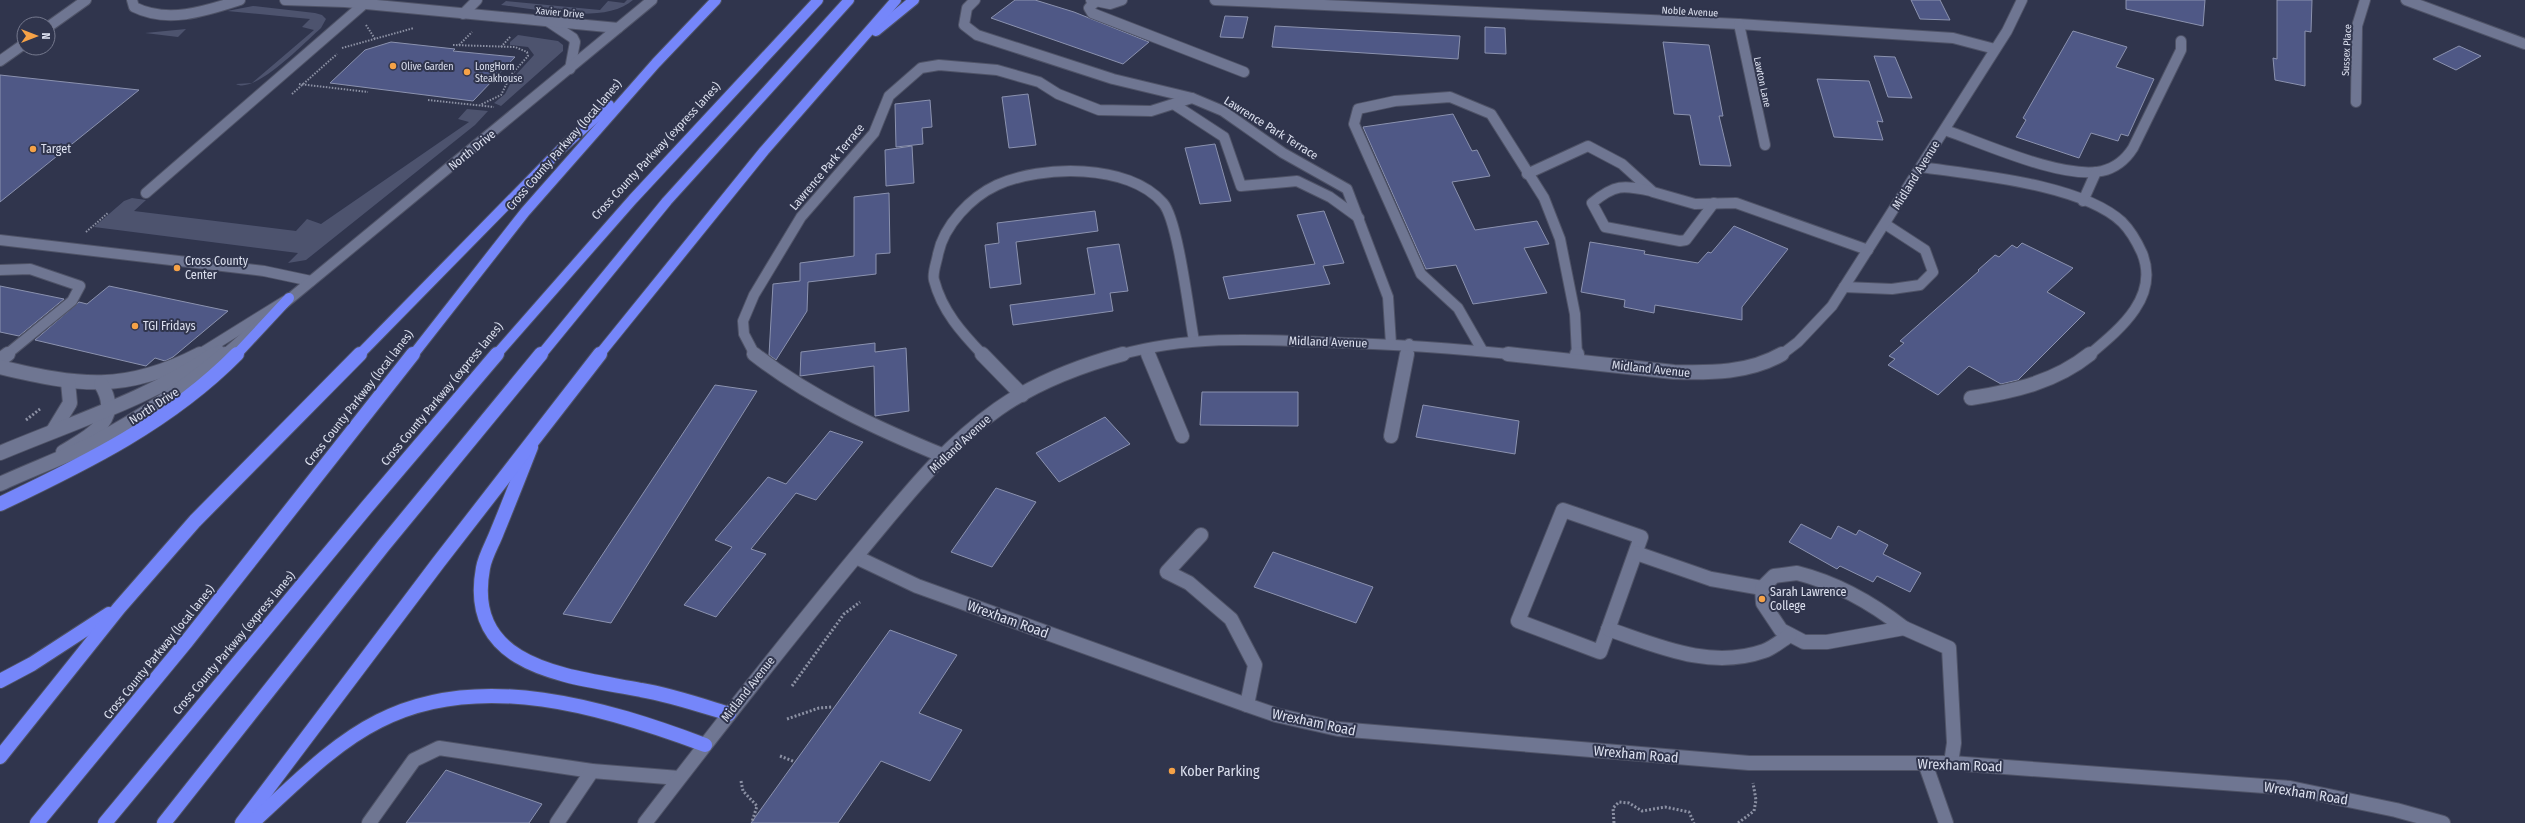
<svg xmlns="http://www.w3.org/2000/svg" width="2525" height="823" font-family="'Fira Sans Condensed',sans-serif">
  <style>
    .green { fill: #4d536e }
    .building { fill: #4f5886; stroke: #8b92af }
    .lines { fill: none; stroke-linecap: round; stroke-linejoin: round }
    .service-far1-casing { stroke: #4f5367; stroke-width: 12 }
    .service-casing { stroke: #4f5367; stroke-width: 16 }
    .pedestrian-casing { stroke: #4f5367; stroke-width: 12 }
    .minor-far1-casing { stroke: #4f5367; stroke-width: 12 }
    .minor-casing { stroke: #4f5367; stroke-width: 16 }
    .tertiary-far1-casing { stroke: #4f5367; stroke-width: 12 }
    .tertiary-casing { stroke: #4f5367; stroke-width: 16 }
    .motorway-far1-casing { stroke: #4f5367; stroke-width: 12 }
    .motorway-casing { stroke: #4f5367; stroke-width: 16 }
    .path-far1 { stroke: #8c91a4; stroke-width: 2; stroke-dasharray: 1.5 1.5; stroke-linecap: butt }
    .path { stroke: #8c91a4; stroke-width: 3; stroke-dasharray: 2 2; stroke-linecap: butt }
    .service-far1 { stroke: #6f7692; stroke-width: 10 }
    .service { stroke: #6f7692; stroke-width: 14 }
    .pedestrian { stroke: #6f7692; stroke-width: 10 }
    .minor-far1 { stroke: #6f7692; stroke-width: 10 }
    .minor { stroke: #6f7692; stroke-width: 14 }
    .tertiary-far1 { stroke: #6f7692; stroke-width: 10 }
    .tertiary { stroke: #6f7692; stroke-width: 14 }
    .motorway-far1 { stroke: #7586fa; stroke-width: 10 }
    .motorway { stroke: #7586fa; stroke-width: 14 }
    .poi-dot { fill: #f6a247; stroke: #30354d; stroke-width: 1.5 }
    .labels { text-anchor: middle; stroke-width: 4; stroke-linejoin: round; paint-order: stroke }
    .far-street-label { font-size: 10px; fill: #dce0ef; stroke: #30354d }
    .far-poi-label { font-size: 10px; fill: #dce0ef; stroke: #30354d; text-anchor: start }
    .street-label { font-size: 12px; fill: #dce0ef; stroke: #30354d }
    .poi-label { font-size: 12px; fill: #dce0ef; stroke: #30354d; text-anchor: start }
    .near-street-label { font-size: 14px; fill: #dce0ef; stroke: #30354d }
    .near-poi-label { font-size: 14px; fill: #dce0ef; stroke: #30354d; text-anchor: start }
  </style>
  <rect width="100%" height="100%" fill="#30354d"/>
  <g class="green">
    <path d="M 627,0 L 633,0 C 605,25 537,9 501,5 L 506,1 L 600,10 L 608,1 L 624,3 Z"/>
    <path d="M 253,6 L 315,13 L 322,15 L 326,19 L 321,28 C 306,41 255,95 236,84 L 252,83 L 314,30 L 302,27 L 310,19 L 227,11 Z"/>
    <polygon points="186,29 178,37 145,33"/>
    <polygon points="518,35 558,41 563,45 563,51 501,106 494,103 505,94 513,78 534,55 528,47 510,45 510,42"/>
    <polygon points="467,109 488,111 475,125 306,260 288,263 298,253 94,227 124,201 132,198 146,200 134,211 296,231 307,219 321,224 469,122 458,119"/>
  </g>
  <g class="building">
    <polygon points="1015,0 1035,0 1074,12 1149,42 1123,64 991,18"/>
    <polygon points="1911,0 1940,0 1950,20 1920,19"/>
    <polygon points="2126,0 2205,0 2203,26 2126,9"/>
    <polygon points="2277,0 2312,0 2311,32 2305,31 2305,86 2275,80 2273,58 2277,59"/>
    <polygon points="1225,16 1248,17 1243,38 1220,37"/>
    <polygon points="1275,26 1460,36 1458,59 1272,47"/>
    <polygon points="1485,27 1505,28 1506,54 1485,53"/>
    <polygon points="2073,31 2127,47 2116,67 2154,79 2128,136 2121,134 2118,141 2091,133 2079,158 2016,137 2026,120 2023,118"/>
    <polygon points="391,42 455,49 453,51 515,57 473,101 330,83 365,50"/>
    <polygon points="1663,42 1709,45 1723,116 1719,116 1731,166 1700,165 1690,115 1674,114"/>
    <polygon points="2459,46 2481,56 2456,70 2433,59"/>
    <polygon points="1874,56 1895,57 1912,98 1888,97"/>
    <polygon points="0,75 139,90 0,202"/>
    <polygon points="1817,79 1869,81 1883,122 1877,121 1883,140 1834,137"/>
    <polygon points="1028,94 1036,145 1009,148 1002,97"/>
    <polygon points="930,100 932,127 922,128 923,144 896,147 895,104"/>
    <polygon points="1453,114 1472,151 1477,150 1490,176 1452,182 1475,230 1537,221 1549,244 1524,248 1547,293 1473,304 1456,265 1426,269 1363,127"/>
    <polygon points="1215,144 1231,201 1200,204 1185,148"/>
    <polygon points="912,146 914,183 886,186 885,150"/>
    <polygon points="889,193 890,253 876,254 876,274 808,282 807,311 776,360 769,355 773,284 800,281 800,263 854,256 854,197"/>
    <polygon points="1095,211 1098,231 1016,242 1021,284 990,288 985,245 999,243 997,223"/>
    <polygon points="1324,211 1344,263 1323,266 1330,284 1229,299 1223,277 1315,264 1297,215"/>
    <polygon points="1734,226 1788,249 1742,307 1742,320 1655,305 1654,313 1624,307 1625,300 1581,292 1590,242 1645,251 1644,254 1698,263 1708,252 1711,253"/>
    <polygon points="2022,243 2073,268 2047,292 2085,313 2018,380 2001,384 1969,366 1938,395 1888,365 1895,359 1889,356 1904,343 1900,341 1979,271 1978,270 1995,255 1999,257 2012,245 2017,248"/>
    <polygon points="1119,244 1128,291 1110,293 1113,311 1013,325 1010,305 1095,294 1087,248"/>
    <polygon points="0,286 64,299 19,336 0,332"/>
    <polygon points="109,286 228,311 173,357 165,361 155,358 146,366 35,340 79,302 87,304"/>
    <polygon points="875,343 875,352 906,348 909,411 875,416 874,366 800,376 801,352"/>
    <polygon points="715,385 757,391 611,623 563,614"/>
    <polygon points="1202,392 1298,392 1298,426 1200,425"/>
    <polygon points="1423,405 1519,421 1515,454 1416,437"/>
    <polygon points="1105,417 1130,444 1059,482 1036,453"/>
    <polygon points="830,431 863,442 816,500 796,493 751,549 766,554 716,617 684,605 732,547 715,540 768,477 786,484"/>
    <polygon points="996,488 1036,502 992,567 951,552"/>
    <polygon points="1801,524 1831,539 1838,526 1856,535 1859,530 1888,545 1883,554 1921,573 1910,592 1877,576 1873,582 1840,566 1837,569 1789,542"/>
    <polygon points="1273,552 1373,587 1356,623 1254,587"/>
    <polygon points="890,630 957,655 919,713 962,730 930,781 881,761 838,823 751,823"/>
    <polygon points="446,770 542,804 529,823 406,823"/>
  </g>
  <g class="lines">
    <g class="service-far1-casing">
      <g id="service-far1">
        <path d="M 132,0 L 134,7 C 168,24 206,11 240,0"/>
        <polyline points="975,0 967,8 964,25 977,35 1113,79 1192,98"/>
        <polyline points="1091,0 1110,4 1122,0"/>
        <polyline points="1096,1 1089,8 1092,13 1244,72"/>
        <polyline points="463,14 477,0"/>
        <polyline points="549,22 573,38 575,42 570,69"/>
        <polyline points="1175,105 1224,137 1241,186 1297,181 1330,197 1359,218"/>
        <path d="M 1945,130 C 1983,143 2063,180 2102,171 C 2115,168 2126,159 2133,148 L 2181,50 L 2181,41"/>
        <path d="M 1921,167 C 1975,175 2081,184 2122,222 C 2130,230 2137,242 2142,253 C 2160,297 2120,329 2089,355"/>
        <polyline points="1527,174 1588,146 1622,164 1653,192 1695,204 1736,203 1868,250"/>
        <path d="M 1651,191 C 1623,185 1615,184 1592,203 L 1605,227 L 1680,241 L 1686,240 L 1714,203"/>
        <polyline points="146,193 364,4"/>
        <polyline points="2083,201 2096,172"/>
        <polyline points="0,240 264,271 311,281"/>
        <polyline points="0,270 30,269 80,286 72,301 6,355"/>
        <polyline points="1844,287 1892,289 1920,285 1933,272 1925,250 1885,224"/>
        <polyline points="1146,349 1148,355"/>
        <polyline points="1482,350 1458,308 1421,274 1354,124 1358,109 1395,101 1450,97 1491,114 1544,198 1560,239 1575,314 1577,355"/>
        <polyline points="198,355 285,301"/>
        <polyline points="1407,355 1409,344"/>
      </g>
    </g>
    <g class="service-casing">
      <g id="service">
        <polyline points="1148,354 1182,436"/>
        <polyline points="1577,354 1577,361"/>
        <polyline points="0,360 8,354"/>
        <path d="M 0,367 C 79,386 125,393 200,354"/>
        <path d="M 1971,398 C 2015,391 2055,382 2090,354"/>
        <polyline points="53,431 70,403 68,382"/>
        <polyline points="1391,436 1407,354"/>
        <path d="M 63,452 C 91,435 123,420 101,384"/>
        <polygon points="1563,510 1641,537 1600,652 1518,621"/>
        <polyline points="1201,535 1167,572 1189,583 1231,619 1255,665 1247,705"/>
        <polyline points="1636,553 1711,579 1762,588"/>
        <path d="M 1797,573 C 1837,583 1872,603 1904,628 L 1827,642 L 1804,642 L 1781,630 L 1763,603 L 1762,588 L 1774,576 Z"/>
        <polyline points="1904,628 1949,648 1954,743 1951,763"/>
        <path d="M 1608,629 C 1658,646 1710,670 1764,651 C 1773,648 1782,640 1790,635"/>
        <polyline points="369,823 414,760 439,748 592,771 679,778"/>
        <polyline points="557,823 592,771"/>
      </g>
    </g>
    <g class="pedestrian-casing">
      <g id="pedestrian">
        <polyline points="48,27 86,0"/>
        <polyline points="0,61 24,44"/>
      </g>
    </g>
    <g class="minor-far1-casing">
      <g id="minor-far1">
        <polyline points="285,0 345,2 618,28"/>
        <polyline points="1215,0 1739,24 1953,38 1995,49"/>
        <polyline points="2406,0 2525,44"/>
        <polyline points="1739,24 1765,145"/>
        <polyline points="2356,102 2357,26 2365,0"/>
        <polyline points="281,306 652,0"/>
        <polyline points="212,355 219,350"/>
        <polyline points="224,355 262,322"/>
        <polyline points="755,355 744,334 743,321 754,295 801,217 874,133 889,96 921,68 939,65 997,70 1039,82 1058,94 1099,110 1151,111 1192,98 1223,111 1283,153 1347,189 1388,297 1391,344"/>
        <path d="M 983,355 C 962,333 942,311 934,280 C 932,273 937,261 938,254 C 944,225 971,197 997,185 C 1041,165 1129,163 1163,203 C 1178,220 1189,314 1194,341"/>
      </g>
    </g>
    <g class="minor-casing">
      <g id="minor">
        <path d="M 754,354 C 810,398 878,429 944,456"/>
        <polyline points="982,354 1022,395"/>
        <path d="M 0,453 C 71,423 151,398 214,354"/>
        <path d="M 0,484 C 32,469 66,457 97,441 C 143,417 185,387 225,354"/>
        <polyline points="856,557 917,586 1247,705 1276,715 1338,729 1749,763 1951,763 2290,788 2396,810 2443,823"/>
        <polyline points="1925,763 1946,823"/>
      </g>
    </g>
    <g class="tertiary-far1-casing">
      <g id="tertiary-far1">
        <path d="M 1119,355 C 1186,336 1252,339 1321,342 C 1387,344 1453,348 1518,355"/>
        <polyline points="1781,355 1798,342 1832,306 2007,31 2022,0"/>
      </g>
    </g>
    <g class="tertiary-casing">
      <g id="tertiary">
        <path d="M 1508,354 L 1674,372 C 1711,373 1749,373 1782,354"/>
        <path d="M 645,823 C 715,732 785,642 858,554 C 901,503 942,448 998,409 C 1035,383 1079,366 1123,354"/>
      </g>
    </g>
    <g class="motorway-far1-casing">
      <g id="motorway-far1">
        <polyline points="876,31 914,0"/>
        <polyline points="236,355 289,298"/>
        <polyline points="359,355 561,149 609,105"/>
        <polyline points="413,355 525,212 656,63 716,0"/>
        <polyline points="496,355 633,199 818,0"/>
        <polyline points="541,355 667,201 849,0"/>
        <polyline points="599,355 764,151 896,0"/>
      </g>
    </g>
    <g class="motorway-casing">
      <g id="motorway">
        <path d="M 531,447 C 520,475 509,503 497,532 C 493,543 485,556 483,568 C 464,670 571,676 641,690 C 671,695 700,705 729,714"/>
        <path d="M 0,504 C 86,463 170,422 237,354"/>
        <polyline points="0,681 32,664 109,614"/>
        <polyline points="0,757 119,608 195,521 360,354"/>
        <polyline points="37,823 187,641 413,354"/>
        <polyline points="105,823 366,508 497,354"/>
        <polyline points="164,823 384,545 541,354"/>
        <polyline points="242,823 438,563 600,354"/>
        <path d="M 252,823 C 292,787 331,745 379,721 C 480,669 606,708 705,745"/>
      </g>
    </g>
    <g class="path-far1">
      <polyline points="366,25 375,39"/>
      <polyline points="453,45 515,47 527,52 528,56 511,75 501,95 480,105"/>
      <polyline points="459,45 472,32"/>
      <polyline points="501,47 511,36"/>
      <polyline points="342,48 414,28"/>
      <polyline points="299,84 368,92"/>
      <polyline points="292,94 337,54"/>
      <polyline points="428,100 494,107"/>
      <polyline points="86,232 108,213"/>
    </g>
    <g class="path">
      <polyline points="26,420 40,409"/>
      <polyline points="792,686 844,614 860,602"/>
      <polyline points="787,719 819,708 832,707"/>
      <polyline points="780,756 795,762"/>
      <polyline points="741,781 743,791 757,806 752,822"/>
      <polyline points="1614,823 1613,808 1619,802 1629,803 1642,811 1665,807 1689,812 1694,823"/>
      <polyline points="1738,823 1754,811 1756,800 1753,783"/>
    </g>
    <use href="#service-far1" class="service-far1"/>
    <use href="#service" class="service"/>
    <use href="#pedestrian" class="pedestrian"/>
    <use href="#minor-far1" class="minor-far1"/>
    <use href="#minor" class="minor"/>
    <use href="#tertiary-far1" class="tertiary-far1"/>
    <use href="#tertiary" class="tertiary"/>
    <use href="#motorway-far1" class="motorway-far1"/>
    <use href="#motorway" class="motorway"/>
  </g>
  <g class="poi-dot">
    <circle cx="393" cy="66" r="4"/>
    <circle cx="467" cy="72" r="4"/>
    <circle cx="33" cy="149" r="4"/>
    <circle cx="177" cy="268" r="4"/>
    <circle cx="135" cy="326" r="4"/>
    <circle cx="1762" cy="599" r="4"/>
    <circle cx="1172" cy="771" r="4"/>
  </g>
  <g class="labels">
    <g class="far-street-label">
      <text transform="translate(1690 11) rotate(3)" y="4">Noble Avenue</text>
      <text transform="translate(560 12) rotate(5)" y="4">Xavier Drive</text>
      <text transform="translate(2346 50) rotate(-87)" y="4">Sussex Place</text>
      <text transform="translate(1763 82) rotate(78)" y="4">Lawton Lane</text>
    </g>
    <g class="far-poi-label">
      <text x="401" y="70">Olive Garden</text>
      <text x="475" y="70">LongHorn<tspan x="475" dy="12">Steakhouse</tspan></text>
    </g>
    <g class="street-label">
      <text transform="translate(1271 128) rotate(32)" y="4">Lawrence Park Terrace</text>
      <text transform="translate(564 145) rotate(-49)" y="4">Cross County Parkway (local lanes)</text>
      <text transform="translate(472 150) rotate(-39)" y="4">North Drive</text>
      <text transform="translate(656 151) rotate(-47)" y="4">Cross County Parkway (express lanes)</text>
      <text transform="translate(827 167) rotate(-50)" y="4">Lawrence Park Terrace</text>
      <text transform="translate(1916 175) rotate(-58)" y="4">Midland Avenue</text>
      <text transform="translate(1328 342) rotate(2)" y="4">Midland Avenue</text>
      <text transform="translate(1651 369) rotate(6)" y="4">Midland Avenue</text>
      <text transform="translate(442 394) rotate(-50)" y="4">Cross County Parkway (express lanes)</text>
      <text transform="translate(359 398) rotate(-52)" y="4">Cross County Parkway (local lanes)</text>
      <text transform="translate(154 406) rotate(-33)" y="4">North Drive</text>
      <text transform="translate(960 444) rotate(-43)" y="4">Midland Avenue</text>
      <text transform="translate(234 643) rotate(-50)" y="4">Cross County Parkway (express lanes)</text>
      <text transform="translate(159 652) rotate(-51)" y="4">Cross County Parkway (local lanes)</text>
      <text transform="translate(748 689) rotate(-52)" y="4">Midland Avenue</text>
    </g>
    <g class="poi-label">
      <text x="41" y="153">Target</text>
      <text x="185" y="265">Cross County<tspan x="185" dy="14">Center</tspan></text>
      <text x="143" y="330">TGI Fridays</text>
      <text x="1770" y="596">Sarah Lawrence<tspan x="1770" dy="14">College</tspan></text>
    </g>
    <g class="near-street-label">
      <text transform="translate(1008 619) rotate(20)" y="5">Wrexham Road</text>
      <text transform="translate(1314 722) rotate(12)" y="5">Wrexham Road</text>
      <text transform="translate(1636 754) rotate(5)" y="5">Wrexham Road</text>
      <text transform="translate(1960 765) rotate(2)" y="5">Wrexham Road</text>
      <text transform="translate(2306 793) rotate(9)" y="5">Wrexham Road</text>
    </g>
    <g class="near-poi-label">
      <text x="1180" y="776">Kober Parking</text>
    </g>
  </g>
  <g transform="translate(36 36) rotate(90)"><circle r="19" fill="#30354d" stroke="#75798e"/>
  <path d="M0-3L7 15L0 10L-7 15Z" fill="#f6a247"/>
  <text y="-6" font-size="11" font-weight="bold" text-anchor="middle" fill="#dce0ef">N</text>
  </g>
</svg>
